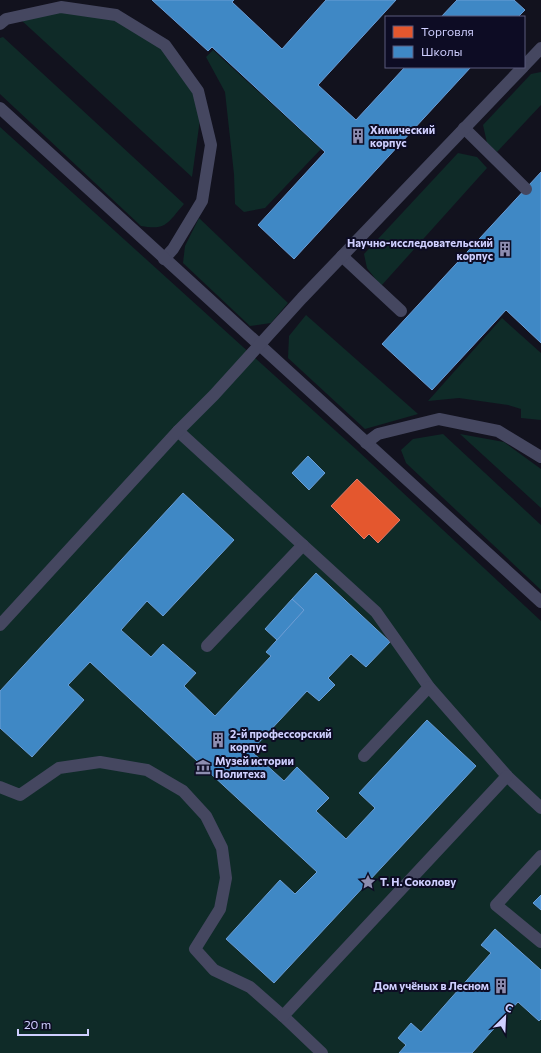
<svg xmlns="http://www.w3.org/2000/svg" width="541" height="1053" font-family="Commissioner,sans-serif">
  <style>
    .green { fill: #0f2b28 }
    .shops { fill: #e4572e; stroke: #de7b6d }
    .schools { fill: #3f88c5; stroke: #6a9dd6 }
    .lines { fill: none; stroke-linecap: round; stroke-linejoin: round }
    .service { stroke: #454760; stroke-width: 12 }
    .labels { text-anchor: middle; stroke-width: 4; stroke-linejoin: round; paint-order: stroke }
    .poi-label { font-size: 11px; font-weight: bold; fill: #cfcfff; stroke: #0d0c24; text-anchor: start }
  </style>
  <rect width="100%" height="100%" fill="#12121e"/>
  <g class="green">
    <polygon points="57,11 126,19 153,37 202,105 192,177 20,19"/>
    <path d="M 3,37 L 184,204 C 168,222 167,231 141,226 L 0,94 L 0,38 Z"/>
    <polygon points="213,50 321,149 265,208 244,212 235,204 234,174 225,92 206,57"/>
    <polygon points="541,72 541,105 497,152 487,143 483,125 531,74"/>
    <polygon points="0,127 358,451 541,621 541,1053 0,1053"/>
    <polygon points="458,153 477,157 487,168 381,286 367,268 364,254"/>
    <polygon points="199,218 288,303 271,323 250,326 183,263 185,246"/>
    <polygon points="306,315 418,414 365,429 288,358 289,336"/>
    <polygon points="502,318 541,353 541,420 521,418 521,409 508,405 459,398 428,401"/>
    <polygon points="443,434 541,525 541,590 406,463 401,450 413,439"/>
    <polygon points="460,434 504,442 541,469 541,508"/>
  </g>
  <polygon class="shops" points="357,479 400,520 378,543 369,534 364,539 331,506"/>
  <g class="schools">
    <polygon points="152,0 234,0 232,2 282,49 326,0 396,0 318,85 356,120 405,67 471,67 294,259 258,225 325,152 212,47 208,51"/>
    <polygon points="457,0 514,0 525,10 518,17 441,17"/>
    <polygon points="541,172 541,343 506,310 432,390 382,344"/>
    <polygon points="308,456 325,473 309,490 292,473"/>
    <polygon points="183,493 234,540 163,616 147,601 121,630 151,657 163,644 196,673 184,686 215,716 271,656 266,652 304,610 292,599 316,573 390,642 366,667 351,654 328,678 335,685 319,701 307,691 251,751 284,781 297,767 329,798 316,811 346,839 375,808 359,793 427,720 476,766 274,983 226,939 280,880 295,894 317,872 90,662 68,685 84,700 32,757 0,728 0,691"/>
    <polygon points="292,599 304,610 277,640 265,629"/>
    <polygon points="541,895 541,910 533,903"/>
    <polygon points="495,929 541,970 541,1019 539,1021 518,1002 472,1053 399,1053 406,1045 398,1038 411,1023 421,1032 491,953 481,945"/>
  </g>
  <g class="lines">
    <g class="service">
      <polyline points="0,24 6,19 61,7 116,15 165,45 198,91 211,145 202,201 173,249 164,259"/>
      <polyline points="524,66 541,48"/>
      <polyline points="0,108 541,602"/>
      <polyline points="464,128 526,189"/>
      <polyline points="342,256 401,311"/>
      <polyline points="178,431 376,612 429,687 507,776 541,808"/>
      <polyline points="366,443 378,434 439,419 498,431 541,457"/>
      <polyline points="0,625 178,431 214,395 302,298 523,67"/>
      <polyline points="207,646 303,545"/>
      <polyline points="364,756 429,687"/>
      <polyline points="0,787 20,795 59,768 100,762 147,770 183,791 206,816 222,848 226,878 220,909 195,949 214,970 250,987 283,1016 322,1053"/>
      <polyline points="541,856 496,905 541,942"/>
      <polyline points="283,1016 507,776"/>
    </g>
  </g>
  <defs>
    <g id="building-bare" transform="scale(1.2)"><path d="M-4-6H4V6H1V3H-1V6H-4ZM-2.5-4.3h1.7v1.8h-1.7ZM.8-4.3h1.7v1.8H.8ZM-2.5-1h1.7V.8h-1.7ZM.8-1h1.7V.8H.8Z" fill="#8d8db0" stroke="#0d0c24" stroke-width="2.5" paint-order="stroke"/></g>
    <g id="museum-bare" transform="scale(1.2)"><path d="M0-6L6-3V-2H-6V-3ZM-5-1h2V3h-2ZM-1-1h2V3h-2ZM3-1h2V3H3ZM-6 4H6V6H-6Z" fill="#8d8db0" stroke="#0d0c24" stroke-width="2.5" paint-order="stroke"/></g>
    <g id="sight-bare" transform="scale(1.2)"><path d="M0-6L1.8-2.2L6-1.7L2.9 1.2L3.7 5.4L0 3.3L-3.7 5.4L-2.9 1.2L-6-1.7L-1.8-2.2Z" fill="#8d8db0" stroke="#0d0c24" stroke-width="2.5" paint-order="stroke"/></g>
  </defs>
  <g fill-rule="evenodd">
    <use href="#building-bare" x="358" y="136"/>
    <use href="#building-bare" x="505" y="249"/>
    <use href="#building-bare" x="218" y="740"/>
    <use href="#museum-bare" x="203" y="767"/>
    <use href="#sight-bare" x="368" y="882"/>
    <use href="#building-bare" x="501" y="986"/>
  </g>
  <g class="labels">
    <g class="poi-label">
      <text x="370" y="134">Химический<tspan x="370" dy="13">корпус</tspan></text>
      <text x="493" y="247" text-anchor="end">Научно-исследовательский<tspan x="493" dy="13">корпус</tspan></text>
      <text x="230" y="738">2-й профессорский<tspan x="230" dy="13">корпус</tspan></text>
      <text x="215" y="765">Музей истории<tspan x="215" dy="13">Политеха</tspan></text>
      <text x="380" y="886">Т. Н. Соколову</text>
      <text x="489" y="990" text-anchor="end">Дом учёных в Лесном</text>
    </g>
  </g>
  <rect x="385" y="16" width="140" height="52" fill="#0d0c24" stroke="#5b5a7c"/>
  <rect x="393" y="26" width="20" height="12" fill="#e4572e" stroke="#5b5a7c"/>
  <text x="421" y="36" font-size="12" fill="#cfcfff">Торговля</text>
  <rect x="393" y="46" width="20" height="12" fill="#3f88c5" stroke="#5b5a7c"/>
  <text x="421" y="56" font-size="12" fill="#cfcfff">Школы</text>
  <g transform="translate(505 1017) rotate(24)" stroke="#0d0c24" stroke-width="3" paint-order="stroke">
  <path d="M0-3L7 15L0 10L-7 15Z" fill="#cfcfff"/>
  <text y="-6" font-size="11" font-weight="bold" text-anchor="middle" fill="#cfcfff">С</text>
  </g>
  <path d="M18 1029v6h70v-6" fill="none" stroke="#cfcfff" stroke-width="2"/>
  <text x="24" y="1029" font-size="12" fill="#cfcfff" stroke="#0d0c24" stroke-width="3" paint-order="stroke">20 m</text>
</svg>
